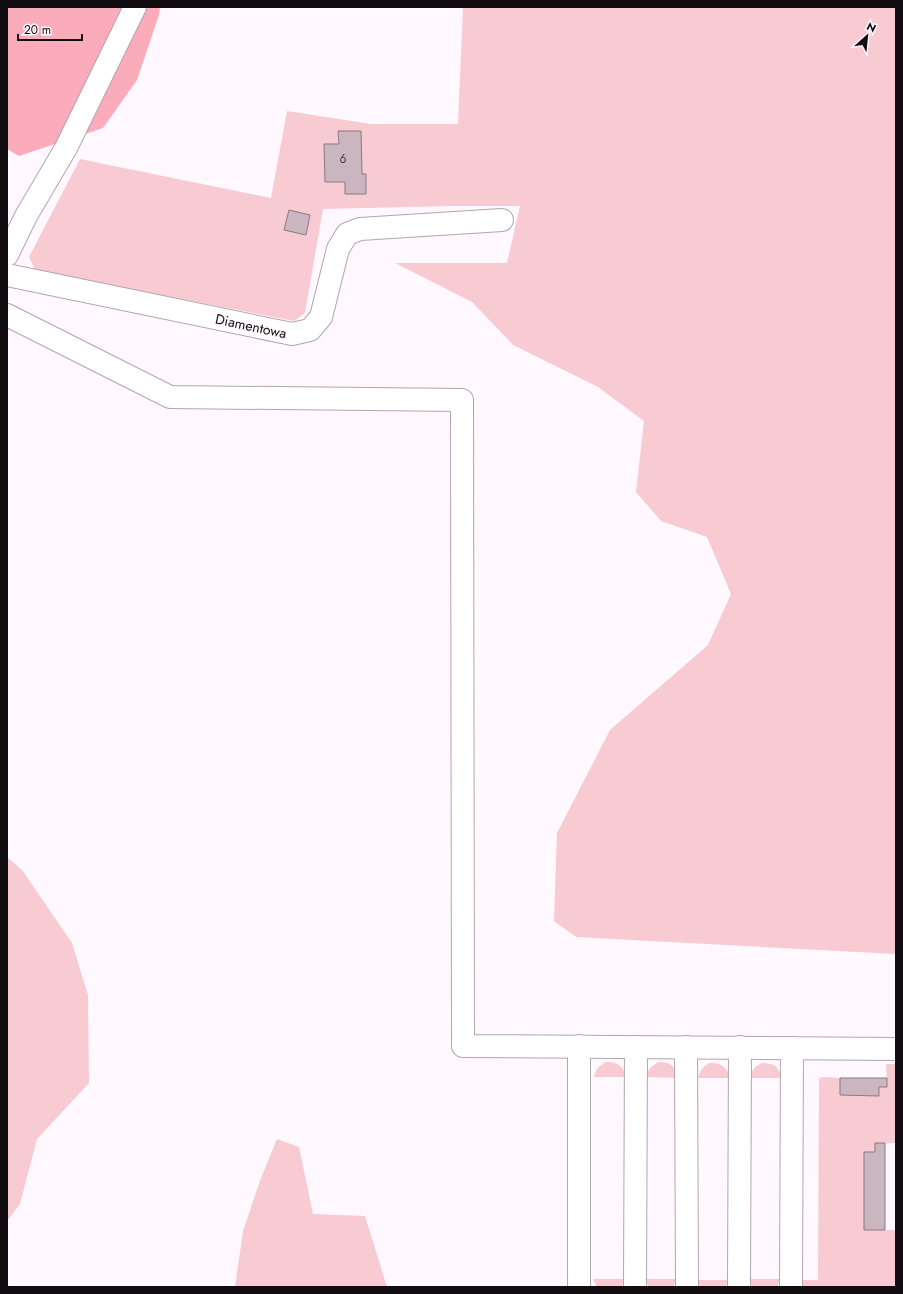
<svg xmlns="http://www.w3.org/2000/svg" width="903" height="1294" font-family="Jost,sans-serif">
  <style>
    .green { fill: #f8cad2 }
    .forest { fill: #faacbb }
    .building { fill: #c9b6bf; stroke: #8a7981 }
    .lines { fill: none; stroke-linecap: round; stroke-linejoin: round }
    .minor-casing { stroke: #b3a4b1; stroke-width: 24 }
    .minor { stroke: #fff; stroke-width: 22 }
    .labels { text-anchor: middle; stroke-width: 3; stroke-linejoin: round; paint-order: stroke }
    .number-label { font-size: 12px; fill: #3f363c }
    .street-label { font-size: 14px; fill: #110c10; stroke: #fff8fe }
  </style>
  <rect width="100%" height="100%" fill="#fff8fe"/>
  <g class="green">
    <polygon points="463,7 896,7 896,954 576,937 554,921 557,833 610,730 708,645 731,594 707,537 661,521 636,492 644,421 598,387 513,345 472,302 395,263 507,263 520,206 452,206 323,209 305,313 294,321 172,297 36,272 29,257 80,159 271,198 287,111 371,124 458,124"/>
    <polygon points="7,857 22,870 72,943 88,995 89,1083 37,1139 20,1204 7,1221"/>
    <path d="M 606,1062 C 618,1062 623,1066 626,1077 L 594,1077 C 596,1069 599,1066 606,1062 Z"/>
    <path d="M 659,1062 C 671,1062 675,1066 678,1078 L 646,1077 C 648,1069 651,1066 659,1062 Z"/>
    <path d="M 710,1063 C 722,1063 727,1067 730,1078 L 698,1078 C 700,1070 703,1066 710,1063 Z"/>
    <path d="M 762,1063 C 774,1063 779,1066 781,1078 L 750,1078 C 752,1070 755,1066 762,1063 Z"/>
    <polygon points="886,1064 896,1064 896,1143 875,1144 875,1152 865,1230 896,1230 896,1287 802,1287 801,1280 818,1280 819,1078 824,1077 840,1078 840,1095 879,1096 879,1087 887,1086"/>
    <polygon points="277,1139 299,1147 313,1214 365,1216 387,1287 235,1287 243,1231 261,1178"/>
    <polygon points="593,1279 625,1279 621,1287 597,1287"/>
    <polygon points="645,1279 677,1279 673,1287 649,1287"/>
    <polygon points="749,1279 780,1279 777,1287 752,1287"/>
    <polygon points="697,1280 729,1280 725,1287 700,1287"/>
  </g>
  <polygon class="forest" points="7,7 160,7 159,15 137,80 103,128 19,156 7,149"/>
  <g class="building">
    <polygon points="338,131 361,131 362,174 366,174 366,194 345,194 345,182 325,182 324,144 339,144"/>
    <polygon points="289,210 310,215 306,235 284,230"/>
    <polygon points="840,1078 887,1078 887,1087 879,1087 879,1096 840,1095"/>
    <polygon points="875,1143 885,1143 885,1230 864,1230 864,1152 875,1152"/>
  </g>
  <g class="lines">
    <g class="minor-casing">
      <g id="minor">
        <polyline points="7,255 26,216 66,148 135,7"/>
        <polyline points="7,275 292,334 310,330 321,317 338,249 347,234 360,229 502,220"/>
        <polyline points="7,315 170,397 462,400 463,1046 896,1049"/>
        <polyline points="686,1047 687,1287"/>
        <polyline points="579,1287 579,1046"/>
        <polyline points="635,1287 636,1047"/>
        <polyline points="739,1287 740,1047"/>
        <polyline points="791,1287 792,1048"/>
      </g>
    </g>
    <use href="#minor" class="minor"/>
  </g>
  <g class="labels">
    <g class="number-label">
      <text x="343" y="163">6</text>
    </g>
    <g class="street-label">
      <text transform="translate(251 326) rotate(12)" y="5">Diamentowa</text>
    </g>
  </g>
  <rect width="903" height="1294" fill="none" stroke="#110c10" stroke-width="16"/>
  <g transform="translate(867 36) rotate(27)" stroke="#fff8fe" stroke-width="3" paint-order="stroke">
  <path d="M0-3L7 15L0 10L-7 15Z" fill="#110c10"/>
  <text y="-6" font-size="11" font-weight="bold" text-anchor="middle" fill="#110c10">N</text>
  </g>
  <path d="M18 34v6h64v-6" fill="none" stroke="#110c10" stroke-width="2"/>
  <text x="24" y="34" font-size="12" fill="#110c10" stroke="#fff8fe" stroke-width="3" paint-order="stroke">20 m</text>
</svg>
